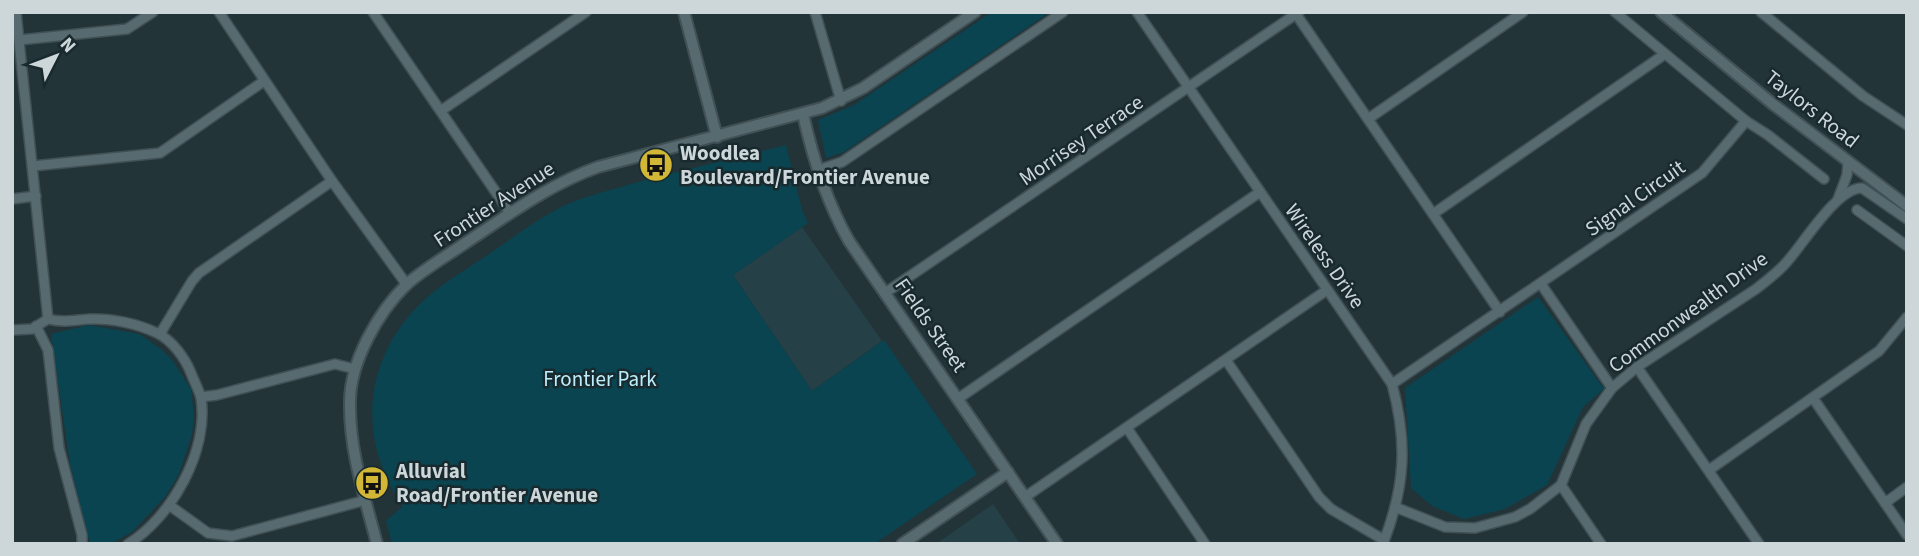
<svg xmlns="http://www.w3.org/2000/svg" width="1919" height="556" font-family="'Source Sans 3',sans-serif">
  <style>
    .built { fill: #264047 }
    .green { fill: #094450 }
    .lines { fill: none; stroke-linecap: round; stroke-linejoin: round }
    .minor-casing { stroke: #415054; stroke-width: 12 }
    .tertiary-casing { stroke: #415054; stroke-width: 14 }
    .minor { stroke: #576a6f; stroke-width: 9 }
    .tertiary { stroke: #576a6f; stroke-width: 10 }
    .labels { text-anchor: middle; stroke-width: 5; stroke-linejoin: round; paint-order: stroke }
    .street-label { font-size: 21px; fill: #cdd7da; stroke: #192a2f }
    .poi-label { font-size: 21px; font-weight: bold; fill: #cdd7da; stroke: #192a2f; text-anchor: start }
    .park-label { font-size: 21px; fill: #bbedfb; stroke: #192a2f }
  </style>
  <rect width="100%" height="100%" fill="#233439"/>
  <g class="built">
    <polygon points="802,227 882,341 812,391 733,275"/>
    <polygon points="993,504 1020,544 936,544"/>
  </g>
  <g class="green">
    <polygon points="992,12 1050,12 844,152 826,158 818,120 854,105"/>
    <path d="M 786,145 L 802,210 L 808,223 L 733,275 L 812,391 L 884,340 L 977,474 L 874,544 L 392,544 L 386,521 L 403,506 C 359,444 362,368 413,311 C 434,288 464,271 489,254 C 515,236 541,216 570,203 C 590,195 611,190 631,184 C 682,170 734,158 786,145 Z"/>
    <polygon points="1538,297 1604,389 1583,407 1547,485 1505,509 1464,519 1432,506 1411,488 1405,388"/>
    <polygon points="89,325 139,334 161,349 173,361 191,389 194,416 192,434 179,474 165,497 132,532 110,544 90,544 70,464 51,334"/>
  </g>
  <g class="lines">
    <g class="minor-casing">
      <g id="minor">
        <path d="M 16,12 L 48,319 C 63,323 74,320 90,319 C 112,318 138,324 157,333 C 172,340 185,358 191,373 C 194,381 199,390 201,398 C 209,450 172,517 128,544"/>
        <polyline points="219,12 332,181 407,285"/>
        <polyline points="373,12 510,213"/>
        <polyline points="815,12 841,101"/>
        <path d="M 1137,12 L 1392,384 C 1408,443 1405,487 1383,544"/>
        <polyline points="1761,12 1863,96 1907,125"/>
        <polyline points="1296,14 1500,312"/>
        <polyline points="19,40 127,29 153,12"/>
        <polyline points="442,110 586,12"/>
        <polyline points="1368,119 1523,12"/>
        <polyline points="1746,121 1768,135 1824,179"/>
        <polyline points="33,166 160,153 264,81"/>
        <polyline points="818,170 842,162 1063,12"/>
        <polyline points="12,199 36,196"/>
        <polyline points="1838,199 1847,175 1848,161"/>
        <polyline points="1857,210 1907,246"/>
        <polyline points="1433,214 1665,54"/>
        <polyline points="1541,284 1612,388"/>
        <polyline points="885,293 1299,12"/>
        <polyline points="36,326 48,350 59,448 82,535 82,544"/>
        <polyline points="12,330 32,329 48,319"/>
        <polyline points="160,334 192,281 199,273 332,181"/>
        <polyline points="1226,360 1319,497 1331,509 1384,540"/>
        <polyline points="1637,367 1759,544"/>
        <polyline points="1392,384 1702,173 1746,121 1615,12"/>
        <polyline points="201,397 217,395 335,364 355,369"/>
        <polyline points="959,398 1260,192"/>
        <polyline points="1813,398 1907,535"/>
        <polyline points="1127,428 1205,544"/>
        <polyline points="1709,470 1879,351 1907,317"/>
        <polyline points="1561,485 1601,544"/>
        <polyline points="1025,497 1327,290"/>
        <polyline points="1885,503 1907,487"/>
        <polyline points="169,505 208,533 232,536 366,500"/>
        <path d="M 1395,507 L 1445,527 L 1475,528 L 1515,517 L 1530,509 L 1561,485 L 1586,424 L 1612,388 L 1637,367 L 1756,289 C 1766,281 1777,273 1785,264 C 1803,245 1836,188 1862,188 L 1907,219"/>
      </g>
    </g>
    <g class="tertiary-casing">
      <g id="tertiary">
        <polyline points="684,12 717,137"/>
        <polyline points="1661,12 1774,105 1907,206"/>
        <path d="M 803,114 C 813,159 826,201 849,241 L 1057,544"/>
        <path d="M 377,544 C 365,498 349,450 350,402 C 350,362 378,312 407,284 C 424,269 445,257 464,244 C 508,215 548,185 598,167 L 822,108 L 863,88 L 975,12"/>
        <polyline points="902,544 1008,472"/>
      </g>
    </g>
    <use href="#minor" class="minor"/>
    <use href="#tertiary" class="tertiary"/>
  </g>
  <defs>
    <g id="bus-disc" transform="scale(1.75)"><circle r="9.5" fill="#d2b736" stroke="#192a2f"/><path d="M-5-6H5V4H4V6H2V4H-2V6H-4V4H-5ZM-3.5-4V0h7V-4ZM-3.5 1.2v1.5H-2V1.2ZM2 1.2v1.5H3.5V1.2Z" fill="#111"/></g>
  </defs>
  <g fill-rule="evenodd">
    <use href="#bus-disc" x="656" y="165"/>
    <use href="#bus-disc" x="372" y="483"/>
  </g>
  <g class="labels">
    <g class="street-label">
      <text transform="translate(1812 109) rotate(38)" y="7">Taylors Road</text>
      <text transform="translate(1081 140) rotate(-34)" y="7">Morrisey Terrace</text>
      <text transform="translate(1635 198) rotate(-35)" y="7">Signal Circuit</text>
      <text transform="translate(494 204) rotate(-33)" y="7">Frontier Avenue</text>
      <text transform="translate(1325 256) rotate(55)" y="7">Wireless Drive</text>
      <text transform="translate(1688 312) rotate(-36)" y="7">Commonwealth Drive</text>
      <text transform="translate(931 325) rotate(55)" y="7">Fields Street</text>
    </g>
    <g class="poi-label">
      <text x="680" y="160">Woodlea<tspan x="680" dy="24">Boulevard/Frontier Avenue</tspan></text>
      <text x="396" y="478">Alluvial<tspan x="396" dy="24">Road/Frontier Avenue</tspan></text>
    </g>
    <g class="park-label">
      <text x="600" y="386">Frontier Park</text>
    </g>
  </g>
  <rect width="1919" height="556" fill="none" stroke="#cdd7da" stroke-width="28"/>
  <g transform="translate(56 56) rotate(48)" stroke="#192a2f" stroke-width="5" paint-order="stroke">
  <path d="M0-5L12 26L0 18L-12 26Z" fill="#cdd7da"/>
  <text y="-10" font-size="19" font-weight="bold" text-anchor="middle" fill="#cdd7da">N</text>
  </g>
</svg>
